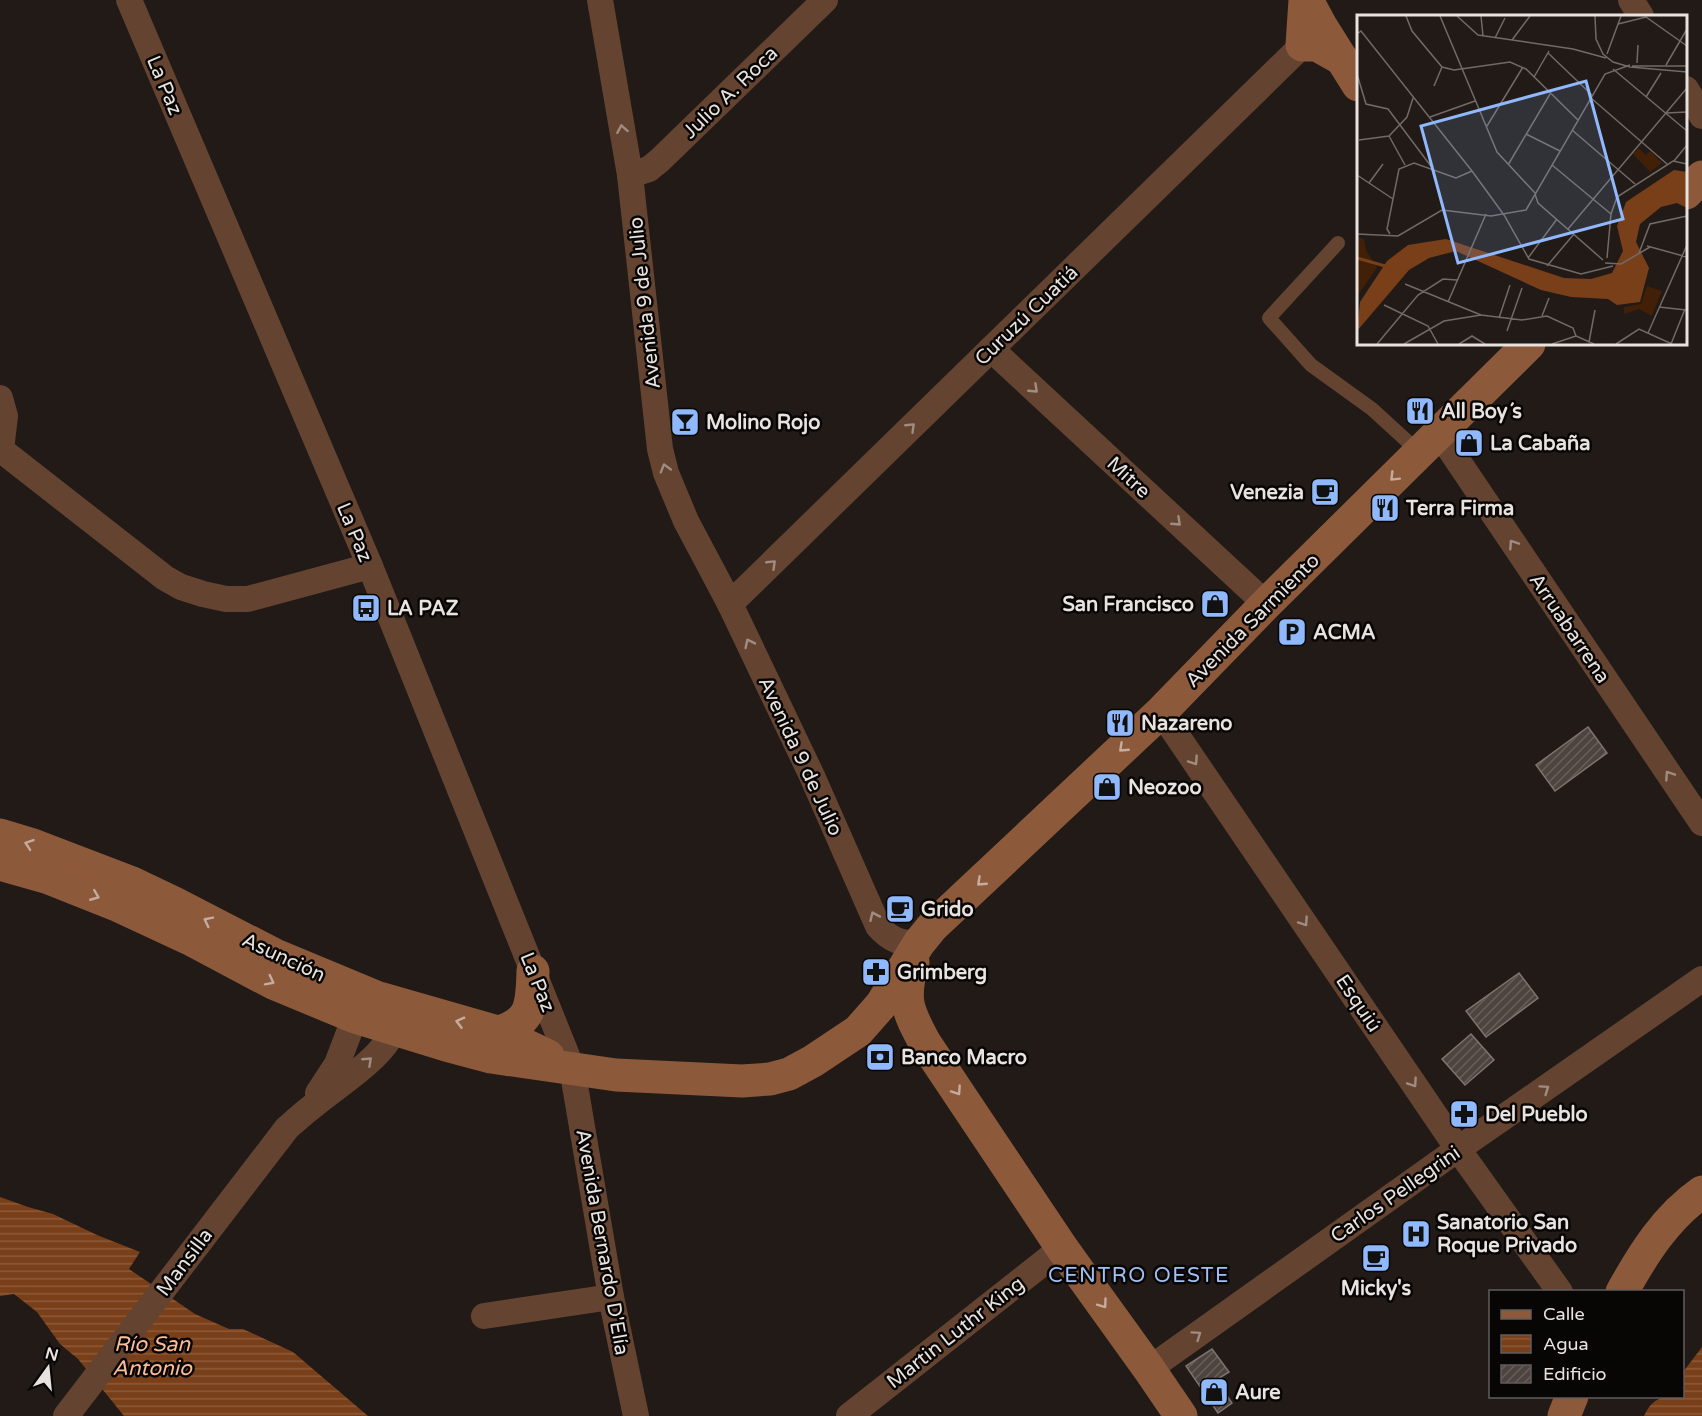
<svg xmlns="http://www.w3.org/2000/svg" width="1702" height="1416" font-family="'Varela Round',sans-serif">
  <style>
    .water { fill: url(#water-rules) }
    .building { fill: url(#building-hatch); stroke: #7d746f; stroke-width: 1.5 }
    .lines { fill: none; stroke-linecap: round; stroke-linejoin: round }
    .service { stroke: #644431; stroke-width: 14 }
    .minor { stroke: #644431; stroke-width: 26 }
    .secondary { stroke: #8d593b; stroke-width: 33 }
    .oneway { stroke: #a08c80 }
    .oneway2 { stroke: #c4ac9e }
    .labels { text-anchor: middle; stroke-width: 5; stroke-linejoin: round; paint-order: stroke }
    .street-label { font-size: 20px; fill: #e9e3e0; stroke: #080605 }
    .poi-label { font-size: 20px; font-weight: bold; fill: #e9e3e0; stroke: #080605; text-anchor: start }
    .neighbourhood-label { font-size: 21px; letter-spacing: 1.5px; fill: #a2c0f3; stroke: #080605 }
    .water-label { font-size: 21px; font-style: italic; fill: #fdbc98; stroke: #080605 }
    .inset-river { fill: none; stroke: #793f19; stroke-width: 3 }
    .inset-road { fill: none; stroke: #716a67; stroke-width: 1.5 }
    .view { fill: #90b8fd; fill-opacity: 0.15; stroke: #90b8fd; stroke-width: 3 }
    .inset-edge { fill: none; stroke: #e9e3e0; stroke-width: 3 }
  </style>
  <defs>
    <pattern id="water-rules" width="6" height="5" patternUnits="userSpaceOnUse" patternTransform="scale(1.5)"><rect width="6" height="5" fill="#793f19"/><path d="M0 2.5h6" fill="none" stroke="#8c5b3a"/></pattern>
    <pattern id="building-hatch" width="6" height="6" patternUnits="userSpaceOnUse" patternTransform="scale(1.5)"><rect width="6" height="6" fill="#4d4440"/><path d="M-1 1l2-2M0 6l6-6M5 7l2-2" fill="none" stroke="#675f5b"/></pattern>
  </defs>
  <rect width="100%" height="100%" fill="#211a16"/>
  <g class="water">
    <polygon points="0,1197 28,1207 53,1214 97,1235 140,1252 129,1269 195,1314 229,1329 243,1329 293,1352 368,1416 124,1416 78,1359 60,1344 37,1312 14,1294 0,1296"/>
    <path d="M 1702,1347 L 1702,1416 L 1644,1416 C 1653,1397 1663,1396 1682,1396 L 1683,1372 Z"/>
  </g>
  <g class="building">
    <polygon points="1588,727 1607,753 1555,791 1536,765"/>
    <polygon points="1519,973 1538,998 1486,1037 1466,1011"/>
    <polygon points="1471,1034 1494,1060 1465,1085 1442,1059"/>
    <polygon points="1212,1349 1229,1372 1216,1380 1232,1403 1218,1413 1186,1366"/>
  </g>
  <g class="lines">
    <polyline class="service" points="1338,243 1269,318 1311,365 1372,409 1419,452"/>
    <g class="minor">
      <polyline points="129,0 370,566 572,1068 611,1297 636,1416"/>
      <path d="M 600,0 L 630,175 L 660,449 L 666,473 L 686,521 L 730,604 L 812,776 L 878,926 C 890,940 901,944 919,943"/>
      <polyline points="1631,0 1641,16"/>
      <polyline points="1686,89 1702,116"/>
      <polyline points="630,175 649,169 660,160 825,0"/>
      <polyline points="991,349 1266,604"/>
      <polyline points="0,398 5,416 1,450"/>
      <polyline points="1439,433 1702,823"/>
      <polyline points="0,449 165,578 181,587 203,594 226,599 248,599 370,566"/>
      <polyline points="730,604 1315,33"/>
      <polyline points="1161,712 1458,1149 1560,1292"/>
      <polyline points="318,1093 337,1064 355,1017 367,1006"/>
      <polyline points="484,1316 611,1297"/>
      <polyline points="1149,1369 1458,1149 1702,979"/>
      <path d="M 66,1416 L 287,1128 C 298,1118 310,1108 323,1098 C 348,1078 398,1048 398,1012"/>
      <polyline points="849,1416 1062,1248"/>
    </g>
    <g class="secondary">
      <polyline points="1305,0 1302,45 1317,45 1342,59"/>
      <polyline points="1307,0 1321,26 1358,85"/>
      <polyline points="1686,193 1702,177"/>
      <polyline points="0,835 30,844 132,883 176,904 275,955 376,997 498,1032 548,1056"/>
      <polyline points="0,864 46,877 119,906 190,939 273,983 355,1017 446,1045 491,1057 616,1075 742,1081 770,1079 789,1074 813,1061 858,1031 881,1005 919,943 932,927 1161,712 1266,604 1529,344"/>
      <path d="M 913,962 C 902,999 907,1010 925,1043 L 1062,1248 L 1149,1369 L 1181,1416"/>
      <path d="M 498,1032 C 533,1023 532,1002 533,971"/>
      <path d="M 1622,1292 C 1643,1254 1666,1217 1702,1192"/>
      <polyline points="1564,1416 1572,1396"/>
    </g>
  </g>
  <defs><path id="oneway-chevron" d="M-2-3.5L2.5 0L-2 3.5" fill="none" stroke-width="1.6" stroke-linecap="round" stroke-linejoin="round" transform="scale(1.5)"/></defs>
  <g class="oneway">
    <use href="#oneway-chevron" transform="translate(622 129) rotate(-100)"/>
    <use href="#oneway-chevron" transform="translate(1034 389) rotate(43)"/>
    <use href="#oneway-chevron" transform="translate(911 427) rotate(-44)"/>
    <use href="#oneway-chevron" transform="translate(665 468) rotate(-106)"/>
    <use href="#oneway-chevron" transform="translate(1177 522) rotate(43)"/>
    <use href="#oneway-chevron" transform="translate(1513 544) rotate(-124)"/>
    <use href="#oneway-chevron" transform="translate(772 564) rotate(-44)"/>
    <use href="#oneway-chevron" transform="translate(749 643) rotate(-116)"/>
    <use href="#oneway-chevron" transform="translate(1194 761) rotate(56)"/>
    <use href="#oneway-chevron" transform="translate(1669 775) rotate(-124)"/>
    <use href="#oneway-chevron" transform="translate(874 916) rotate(-114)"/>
    <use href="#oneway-chevron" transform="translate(1304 922) rotate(56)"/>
    <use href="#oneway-chevron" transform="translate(368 1061) rotate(-43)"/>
    <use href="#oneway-chevron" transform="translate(1413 1083) rotate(56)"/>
    <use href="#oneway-chevron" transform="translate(1545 1089) rotate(-35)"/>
    <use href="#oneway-chevron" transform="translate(1197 1335) rotate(-35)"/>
  </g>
  <g class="oneway2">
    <use href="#oneway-chevron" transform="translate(1394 477) rotate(135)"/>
    <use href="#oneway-chevron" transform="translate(1123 748) rotate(137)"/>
    <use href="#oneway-chevron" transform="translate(29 844) rotate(-161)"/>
    <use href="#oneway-chevron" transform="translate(981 882) rotate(137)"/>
    <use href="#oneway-chevron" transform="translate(95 896) rotate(22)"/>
    <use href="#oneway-chevron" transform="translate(208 921) rotate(-153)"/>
    <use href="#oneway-chevron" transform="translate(270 981) rotate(27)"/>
    <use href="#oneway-chevron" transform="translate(460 1022) rotate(-165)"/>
    <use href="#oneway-chevron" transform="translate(957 1091) rotate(56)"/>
    <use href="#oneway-chevron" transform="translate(1103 1304) rotate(54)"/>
  </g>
  <defs>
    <g id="restaurant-square" transform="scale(1.5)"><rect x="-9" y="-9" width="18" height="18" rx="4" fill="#90b8fd" stroke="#080605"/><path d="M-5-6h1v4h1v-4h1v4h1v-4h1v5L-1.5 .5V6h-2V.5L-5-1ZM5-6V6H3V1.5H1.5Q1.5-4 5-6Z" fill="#111"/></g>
    <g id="bar-square" transform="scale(1.5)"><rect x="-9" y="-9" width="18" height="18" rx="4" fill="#90b8fd" stroke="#080605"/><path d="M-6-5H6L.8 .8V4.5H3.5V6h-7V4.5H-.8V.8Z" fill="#111"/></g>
    <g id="shop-square" transform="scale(1.5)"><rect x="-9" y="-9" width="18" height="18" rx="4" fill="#90b8fd" stroke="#080605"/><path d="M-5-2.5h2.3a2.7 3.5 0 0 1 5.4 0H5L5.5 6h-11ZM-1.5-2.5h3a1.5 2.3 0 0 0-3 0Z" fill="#111"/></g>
    <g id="cafe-square" transform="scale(1.5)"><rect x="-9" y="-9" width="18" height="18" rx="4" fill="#90b8fd" stroke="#080605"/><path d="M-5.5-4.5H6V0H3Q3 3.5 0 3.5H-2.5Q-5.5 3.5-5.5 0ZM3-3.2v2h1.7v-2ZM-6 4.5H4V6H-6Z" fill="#111"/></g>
    <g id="bus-square" transform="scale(1.5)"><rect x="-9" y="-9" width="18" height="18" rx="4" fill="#90b8fd" stroke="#080605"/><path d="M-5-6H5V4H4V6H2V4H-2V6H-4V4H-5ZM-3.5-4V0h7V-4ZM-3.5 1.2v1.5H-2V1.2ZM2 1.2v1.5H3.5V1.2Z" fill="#111"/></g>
    <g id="parking-square" transform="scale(1.5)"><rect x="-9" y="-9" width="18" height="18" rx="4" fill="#90b8fd" stroke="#080605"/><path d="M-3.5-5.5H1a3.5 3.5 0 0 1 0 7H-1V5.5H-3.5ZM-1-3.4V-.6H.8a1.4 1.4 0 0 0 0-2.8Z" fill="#111"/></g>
    <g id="pharmacy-square" transform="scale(1.5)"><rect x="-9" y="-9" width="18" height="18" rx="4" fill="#90b8fd" stroke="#080605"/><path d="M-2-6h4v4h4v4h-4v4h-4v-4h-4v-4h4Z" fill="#111"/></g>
    <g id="bank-square" transform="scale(1.5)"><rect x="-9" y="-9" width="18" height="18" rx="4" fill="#90b8fd" stroke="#080605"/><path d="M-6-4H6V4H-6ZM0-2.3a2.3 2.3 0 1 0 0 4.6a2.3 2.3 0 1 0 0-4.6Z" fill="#111"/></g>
    <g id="hospital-square" transform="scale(1.5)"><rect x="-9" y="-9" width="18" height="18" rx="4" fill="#90b8fd" stroke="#080605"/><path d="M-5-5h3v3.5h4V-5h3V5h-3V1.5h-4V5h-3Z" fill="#111"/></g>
  </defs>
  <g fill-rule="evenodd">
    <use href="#restaurant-square" x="1420" y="411"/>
    <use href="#bar-square" x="685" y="422"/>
    <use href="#shop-square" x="1469" y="443"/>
    <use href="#cafe-square" x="1325" y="492"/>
    <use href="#restaurant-square" x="1385" y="508"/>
    <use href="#shop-square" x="1215" y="604"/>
    <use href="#bus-square" x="366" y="608"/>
    <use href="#parking-square" x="1292" y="632"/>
    <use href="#restaurant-square" x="1120" y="723"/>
    <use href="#shop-square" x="1107" y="787"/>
    <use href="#cafe-square" x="900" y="909"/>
    <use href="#pharmacy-square" x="876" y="972"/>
    <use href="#bank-square" x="880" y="1057"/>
    <use href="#pharmacy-square" x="1464" y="1114"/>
    <use href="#hospital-square" x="1416" y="1234"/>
    <use href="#cafe-square" x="1376" y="1258"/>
    <use href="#shop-square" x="1214" y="1392"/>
  </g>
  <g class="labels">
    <g class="street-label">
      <text transform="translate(165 85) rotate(67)" y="7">La Paz</text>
      <text transform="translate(730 92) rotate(-44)" y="7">Julio A. Roca</text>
      <text transform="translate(644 303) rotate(-96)" y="7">Avenida 9 de Julio</text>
      <text transform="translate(1026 315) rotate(-44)" y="7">Curuzú Cuatiá</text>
      <text transform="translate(1129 477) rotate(43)" y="7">Mitre</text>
      <text transform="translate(355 532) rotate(67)" y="7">La Paz</text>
      <text transform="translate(1252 620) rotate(-45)" y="7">Avenida Sarmiento</text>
      <text transform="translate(1570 628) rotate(56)" y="7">Arruabarrena</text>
      <text transform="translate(801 756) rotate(65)" y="7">Avenida 9 de Julio</text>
      <text transform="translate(284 957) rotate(25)" y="7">Asunción</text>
      <text transform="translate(538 982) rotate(68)" y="7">La Paz</text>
      <text transform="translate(1359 1003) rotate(56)" y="7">Esquiú</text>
      <text transform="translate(1395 1194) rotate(-35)" y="7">Carlos Pellegrini</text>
      <text transform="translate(603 1242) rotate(80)" y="7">Avenida Bernardo D'Elía</text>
      <text transform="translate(184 1262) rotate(-53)" y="7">Mansilla</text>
      <text transform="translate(955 1332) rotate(-38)" y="7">Martin Luthr King</text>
    </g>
    <g class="poi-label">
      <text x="1441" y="418">All Boy´s</text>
      <text x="706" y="429">Molino Rojo</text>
      <text x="1490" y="450">La Cabaña</text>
      <text x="1304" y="499" text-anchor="end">Venezia</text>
      <text x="1406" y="515">Terra Firma</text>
      <text x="1194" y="611" text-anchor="end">San Francisco</text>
      <text x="387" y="615">LA PAZ</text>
      <text x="1313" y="639">ACMA</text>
      <text x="1141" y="730">Nazareno</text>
      <text x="1128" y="794">Neozoo</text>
      <text x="921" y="916">Grido</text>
      <text x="897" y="979">Grimberg</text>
      <text x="901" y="1064">Banco Macro</text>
      <text x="1485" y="1121">Del Pueblo</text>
      <text x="1437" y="1229">Sanatorio San<tspan x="1437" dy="23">Roque Privado</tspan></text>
      <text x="1376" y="1295" text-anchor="middle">Micky's</text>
      <text x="1235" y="1399">Aure</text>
    </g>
    <g class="neighbourhood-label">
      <text x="1139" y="1282">CENTRO OESTE</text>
    </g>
    <g class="water-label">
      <text x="152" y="1351">Río San<tspan x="152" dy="24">Antonio</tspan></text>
    </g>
  </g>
  <g transform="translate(1357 15)">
    <rect width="330" height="330" fill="#211a16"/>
    <path d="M 282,133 L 288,140 L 293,136 L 305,148 L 293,157 L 276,139 ZM 0,222 L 7,224 L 9,235 L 20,253 L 0,281 ZM 290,271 L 305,276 L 295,301 L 282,294 L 267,299 L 267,292 L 284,289 Z" fill="#422008"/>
    <path d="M 317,155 L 330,157 L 330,193 L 320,188 L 304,192 L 283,209 L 279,227 L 292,253 L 283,287 L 260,290 L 251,284 L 214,282 L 184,275 L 99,236 L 72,243 L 52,255 L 0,316 L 3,287 L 30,246 L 51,230 L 89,224 L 207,263 L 234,264 L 255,258 L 266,236 L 260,211 L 269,187 Z" fill="#793f19"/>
    <path class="inset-river" d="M 0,243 L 28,251"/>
    <path class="inset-road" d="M 49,1 L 55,16 L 85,52 L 97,55 L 153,47 L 169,54 L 221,105M 83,1 L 140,137 L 178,178M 100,1 L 121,20 L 216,34 L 249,43M 124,1 L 126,21M 238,1 L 239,24 L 246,39 L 256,47 L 273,52 L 330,57M 261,9 L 289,2 L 330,31M 0,19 L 4,16 L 115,156 L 147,200 L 172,244 L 224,259 L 256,251M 138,23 L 148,3M 155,25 L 173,1M 191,38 L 236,81M 250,39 L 264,1M 280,48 L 281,30M 309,50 L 330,14M 275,51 L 330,51M 256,54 L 330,116M 0,59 L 9,89 L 31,94 L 76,154M 177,62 L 192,36M 77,71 L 85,52M 289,82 L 304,58M 234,83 L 310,149M 309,98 L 330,97M 73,102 L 118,86M 130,111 L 166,52M 215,115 L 278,169M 169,119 L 203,136M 32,121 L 48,150M 2,125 L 32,121 L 50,102 L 56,83M 317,146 L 330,130M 151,150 L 193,79M 195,150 L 254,199M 0,160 L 36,184M 12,168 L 26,149M 178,179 L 181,188 L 246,245M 211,214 L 330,73M 0,219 L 41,221 L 85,195 L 134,201 L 169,195 L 248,59 L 273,50M 33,219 L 30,214 L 42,154 L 57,148 L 99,163 L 115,156M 290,231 L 330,242M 282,238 L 293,209 L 330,201M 171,243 L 200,204M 250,243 L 254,199 L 260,182 L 316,146 L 330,149M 248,248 L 264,249 L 293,232M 190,251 L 217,219M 48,269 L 124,300M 91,287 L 129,199M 27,290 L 71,311 L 81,329M 302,292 L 329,295M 185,301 L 192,283M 142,303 L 153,270M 150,316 L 165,273M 291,318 L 330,230M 232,327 L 238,295M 20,329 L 61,280 L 86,264 L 100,265M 47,329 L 87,306 L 124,300 L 165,305 L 190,301 L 216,313 L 219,321 L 237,329M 102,329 L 115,321 L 128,329M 195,329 L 219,321M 259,329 L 282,314 L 315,329M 314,329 L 328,294"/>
    <path class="view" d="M 229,66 L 266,204 L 101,248 L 64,111 Z"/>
    <rect width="330" height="330" class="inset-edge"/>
  </g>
  <rect x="1489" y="1290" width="195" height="108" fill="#080605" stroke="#625e5d" stroke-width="1.5"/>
  <rect x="1501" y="1310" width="30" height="9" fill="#8d593b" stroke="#625e5d" stroke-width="1.5"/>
  <text x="1543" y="1320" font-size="18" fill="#e9e3e0">Calle</text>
  <rect x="1501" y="1335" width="30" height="18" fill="url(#water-rules)" stroke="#625e5d" stroke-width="1.5"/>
  <text x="1543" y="1350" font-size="18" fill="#e9e3e0">Agua</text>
  <rect x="1501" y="1365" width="30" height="18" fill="url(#building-hatch)" stroke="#625e5d" stroke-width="1.5"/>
  <text x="1543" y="1380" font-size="18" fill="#e9e3e0">Edificio</text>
  <g transform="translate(48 1368) rotate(15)" stroke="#080605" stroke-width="4.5" paint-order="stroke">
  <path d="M0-4.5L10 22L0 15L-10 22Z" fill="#e9e3e0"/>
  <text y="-9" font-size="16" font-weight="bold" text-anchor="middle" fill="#e9e3e0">N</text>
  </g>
</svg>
